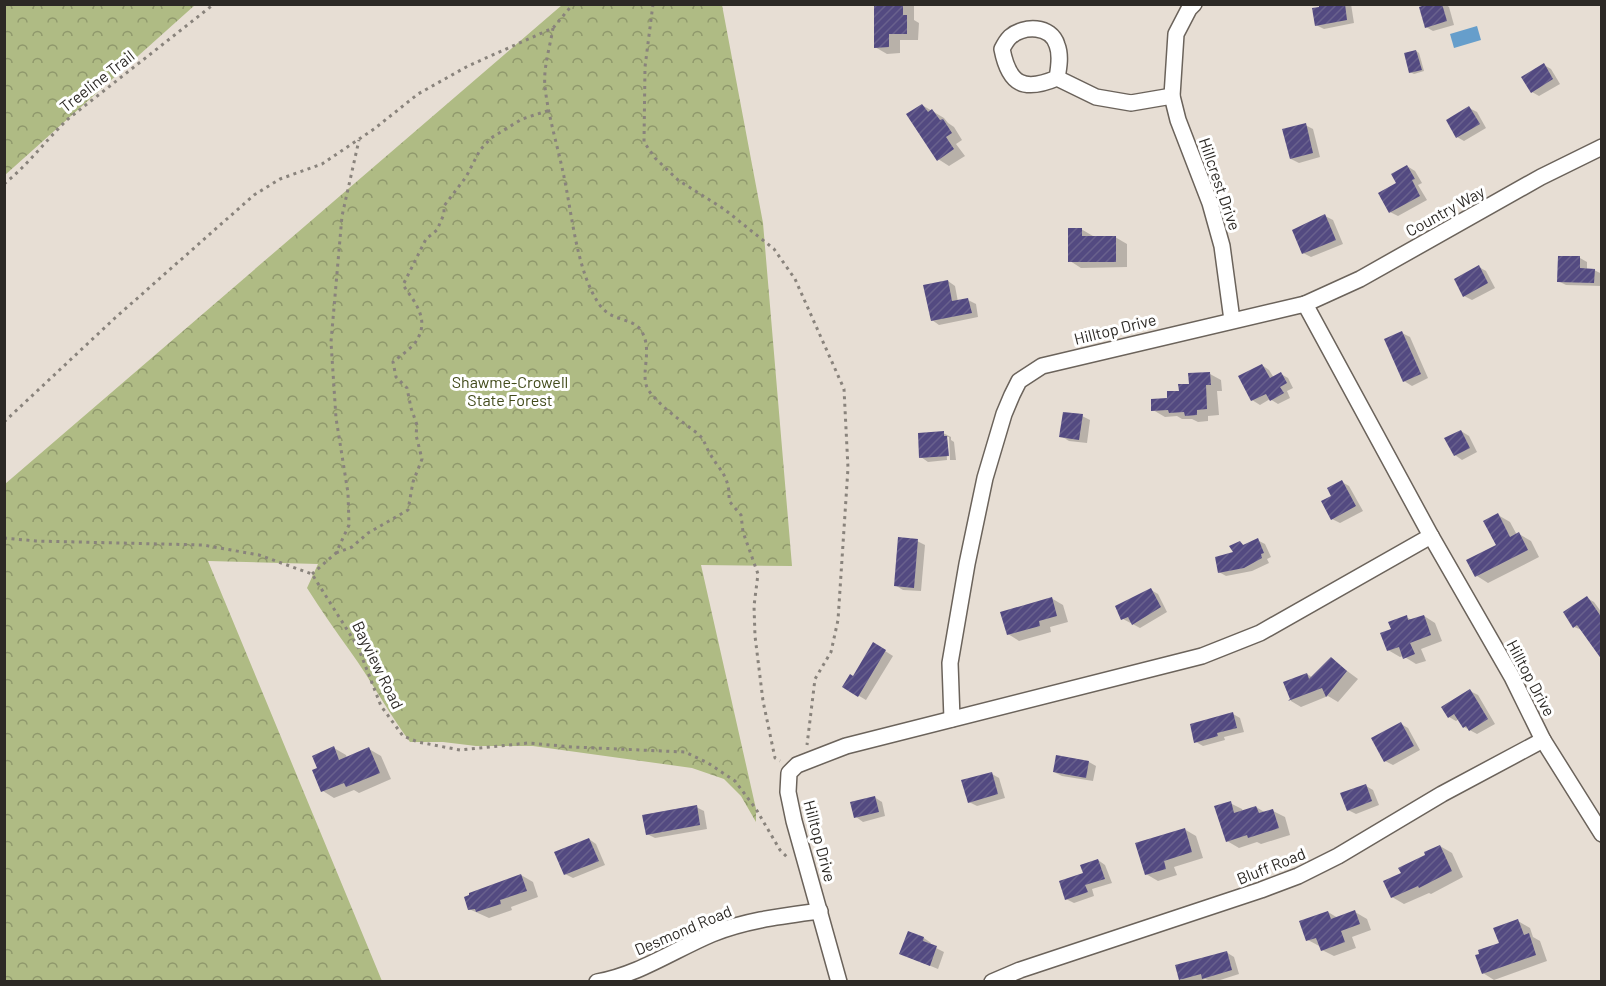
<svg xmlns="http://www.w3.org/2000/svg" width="1606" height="986" font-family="Barlow,sans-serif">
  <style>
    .forest { fill: url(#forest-crowns) }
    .water { fill: #669ecb }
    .shadow { fill: #0003 }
    .building { fill: url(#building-hatch) }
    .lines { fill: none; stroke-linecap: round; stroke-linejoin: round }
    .minor-casing { stroke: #6b635b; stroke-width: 18 }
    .path { stroke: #89837c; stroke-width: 3; stroke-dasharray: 3 4.5; stroke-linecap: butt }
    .minor { stroke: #fff; stroke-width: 15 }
    .labels { text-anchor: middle; stroke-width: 6; stroke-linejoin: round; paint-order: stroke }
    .street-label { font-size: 16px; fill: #2c2925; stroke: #fff }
    .park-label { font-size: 16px; fill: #424b1b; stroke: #fff }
  </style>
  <defs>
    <pattern id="forest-crowns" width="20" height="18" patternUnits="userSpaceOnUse" patternTransform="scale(1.5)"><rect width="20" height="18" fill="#afbb84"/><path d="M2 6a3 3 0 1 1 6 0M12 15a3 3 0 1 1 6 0" fill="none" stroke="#8f986c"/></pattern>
    <pattern id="building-hatch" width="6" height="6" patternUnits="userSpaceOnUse" patternTransform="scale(1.5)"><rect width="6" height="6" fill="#534a81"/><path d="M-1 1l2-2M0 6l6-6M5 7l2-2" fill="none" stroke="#69618d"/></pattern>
  </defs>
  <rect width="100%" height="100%" fill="#e7ded4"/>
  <g class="forest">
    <polygon points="5,4 195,4 195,5 5,175"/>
    <path d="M 562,5 L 722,5 L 763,223 L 792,566 L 701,565 L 756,809 L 756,822 L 741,796 L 724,779 L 692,768 L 533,746 L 476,746 L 443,742 L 410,742 C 388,712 371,680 350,651 C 335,630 321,610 307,588 L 318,564 L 208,561 L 382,981 L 5,981 L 5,484 Z"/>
  </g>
  <polygon class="water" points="1477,26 1481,40 1454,48 1450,34"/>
  <g class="shadow">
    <polygon points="875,4 914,4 914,20 919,23 918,40 900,40 900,53 887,54 875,47"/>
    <polygon points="1320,4 1351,4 1354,23 1324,29 1316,25"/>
    <polygon points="1433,4 1445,4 1449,7 1454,25 1433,31 1426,27"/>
    <polygon points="1416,51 1419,53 1424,71 1414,74 1410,72"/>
    <polygon points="1544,65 1551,69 1560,84 1539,96 1532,92"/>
    <polygon points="922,105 944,118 948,123 954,127 962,140 956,144 965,156 949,166 938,159"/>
    <polygon points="1469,108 1477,112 1486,128 1464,141 1457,137"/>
    <polygon points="1305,125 1313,129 1320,157 1299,163 1291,159"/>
    <polygon points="1407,166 1415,171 1422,183 1418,185 1427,200 1398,216 1390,212 1398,183"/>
    <polygon points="1325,216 1333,220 1343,244 1311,257 1303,253"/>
    <polygon points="1081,229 1093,236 1115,237 1127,244 1127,267 1081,268 1070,261"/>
    <polygon points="1580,258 1587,262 1587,270 1594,270 1602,274 1601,286 1566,285 1558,281"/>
    <polygon points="1479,267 1486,271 1495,288 1472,300 1464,296"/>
    <polygon points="948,281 955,286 958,302 968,300 976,304 978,317 939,325 932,320"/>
    <polygon points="1402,333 1410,337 1428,378 1412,386 1404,381"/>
    <polygon points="1262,365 1269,370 1274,378 1281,374 1288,378 1293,388 1287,391 1290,398 1278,404 1270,399 1260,405 1252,400"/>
    <polygon points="1210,374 1221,380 1222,391 1217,391 1219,415 1208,416 1208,421 1198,422 1192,419 1182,419 1177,416 1165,417 1153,410"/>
    <polygon points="1082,416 1090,420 1087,443 1069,441 1061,436"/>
    <polygon points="1461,431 1469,436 1477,452 1462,460 1455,455"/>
    <polygon points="943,433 951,437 951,440 954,442 956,460 950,460 949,437 946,437 947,460 928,462 921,457"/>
    <polygon points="1342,482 1349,486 1363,511 1340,523 1332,519 1333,497"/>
    <polygon points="1498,515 1510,522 1517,535 1519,534 1531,541 1539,557 1488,583 1477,576 1498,545"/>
    <polygon points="1257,540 1265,544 1271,557 1267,559 1269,563 1252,571 1226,576 1219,572 1235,553 1240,542 1245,546"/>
    <polygon points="917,541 925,545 921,591 903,590 895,585"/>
    <polygon points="1151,590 1158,594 1167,612 1140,628 1123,619"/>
    <polygon points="1051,598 1063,605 1068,622 1050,627 1051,632 1019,641 1008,634"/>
    <polygon points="1587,598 1594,602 1602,613 1602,657 1582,630 1574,627"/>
    <polygon points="1424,616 1435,623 1442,641 1421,649 1426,661 1416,664 1403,656 1400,657 1388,650 1393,630 1406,617 1412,620"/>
    <polygon points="874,644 893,656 866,700 844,687 854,678"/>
    <polygon points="1331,659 1358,679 1338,702 1328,696 1301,707 1291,701 1285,683 1307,674 1313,678"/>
    <polygon points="1470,691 1478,695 1495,724 1477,734 1464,727 1459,719 1456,721 1449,717"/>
    <polygon points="1233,714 1240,718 1244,732 1224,737 1225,740 1203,746 1196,742"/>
    <polygon points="1401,724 1408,728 1420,750 1393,765 1385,761"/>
    <polygon points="334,748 346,755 347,758 369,749 381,756 391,779 359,793 354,790 334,798 323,791 319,769"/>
    <polygon points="1057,756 1089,762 1096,766 1093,781 1062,776 1054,772"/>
    <polygon points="992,774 999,778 1005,798 977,806 969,802"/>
    <polygon points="1366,786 1373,790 1379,805 1356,814 1348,810"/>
    <polygon points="874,797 882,802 885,816 863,822 856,817"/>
    <polygon points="1230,803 1242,809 1243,812 1256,807 1266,813 1273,811 1285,817 1290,835 1261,844 1257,842 1239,848 1227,841"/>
    <polygon points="696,807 704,811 707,829 655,838 647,834"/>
    <polygon points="1184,829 1196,836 1203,858 1174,867 1177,875 1158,881 1146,874"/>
    <polygon points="589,839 596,844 605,865 573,878 565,874"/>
    <polygon points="1440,846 1452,853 1463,877 1431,894 1429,893 1404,904 1392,897 1403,874"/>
    <polygon points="1098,860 1105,865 1112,883 1092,889 1094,896 1074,903 1066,899 1085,874"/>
    <polygon points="521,875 533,882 538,897 511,907 512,910 489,918 469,909"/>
    <polygon points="1328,912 1338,918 1355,912 1367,919 1371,930 1352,937 1356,948 1334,956 1322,950 1321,947 1308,940"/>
    <polygon points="1518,921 1530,928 1533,937 1540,941 1547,961 1494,980 1483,973"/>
    <polygon points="924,938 931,943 930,945 944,952 938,969 901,954"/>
    <polygon points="1226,952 1234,957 1239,974 1214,982 1205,979 1196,982 1184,982 1181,979"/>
  </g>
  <g class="building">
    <polygon points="874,4 903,4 903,15 907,15 907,34 889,34 889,47 874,48"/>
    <polygon points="1319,4 1345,4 1347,20 1315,26 1312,8 1319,7"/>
    <polygon points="1428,4 1442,4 1447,21 1425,28 1419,7"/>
    <polygon points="1416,50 1422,70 1409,73 1404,53"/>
    <polygon points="1544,63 1553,79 1531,93 1521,77"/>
    <polygon points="922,104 928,112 932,109 940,120 943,119 952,133 946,137 954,149 937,161 906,114"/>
    <polygon points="1469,106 1480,124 1456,138 1446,120"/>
    <polygon points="1306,123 1313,153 1290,159 1282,129"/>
    <polygon points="1407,165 1415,179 1412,180 1420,196 1389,213 1378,193 1396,183 1391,174"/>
    <polygon points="1325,214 1336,240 1302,254 1292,230"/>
    <polygon points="1068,228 1082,228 1082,236 1116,236 1116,262 1068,262"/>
    <polygon points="1558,256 1580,256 1580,268 1595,269 1594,283 1557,282"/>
    <polygon points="1479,265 1488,283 1463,297 1454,279"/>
    <polygon points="948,280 952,301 968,298 972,313 931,321 923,285"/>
    <polygon points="1402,331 1421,374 1403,382 1384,339"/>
    <polygon points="1262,364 1270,378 1281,372 1287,383 1280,387 1284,393 1270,401 1266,394 1251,401 1238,376"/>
    <polygon points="1210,372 1211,385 1206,385 1207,409 1197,410 1197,415 1185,416 1184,412 1169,413 1168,410 1151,411 1151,399 1167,398 1167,391 1179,391 1178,384 1189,384 1188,373"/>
    <polygon points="1063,412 1083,414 1079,440 1059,437"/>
    <polygon points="1461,430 1470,448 1454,456 1444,438"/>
    <polygon points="944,431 944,436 947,436 949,456 919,458 918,433"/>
    <polygon points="1342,480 1356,506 1331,520 1321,501 1331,496 1327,488"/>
    <polygon points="1498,513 1510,537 1519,532 1528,550 1475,577 1466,560 1496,545 1483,521"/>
    <polygon points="898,537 918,539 914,588 894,586"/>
    <polygon points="1258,538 1264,553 1261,554 1262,558 1244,568 1218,573 1215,557 1233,552 1229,546 1240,541 1243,545"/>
    <polygon points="1151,588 1161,607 1132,625 1128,617 1121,620 1115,606"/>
    <polygon points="1587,596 1602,618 1602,660 1577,625 1573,628 1563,612"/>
    <polygon points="1052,597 1057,616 1039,621 1040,626 1007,635 1000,612"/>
    <polygon points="1407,615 1408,620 1424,615 1431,635 1410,643 1415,654 1403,659 1399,647 1387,651 1380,633 1391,629 1388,622"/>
    <polygon points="873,642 886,650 858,697 842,687 850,674 853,676"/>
    <polygon points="1331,657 1347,671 1326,697 1322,688 1288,701 1290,699 1283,682 1307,673 1309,679"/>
    <polygon points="1470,689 1488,719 1469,731 1466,726 1463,728 1454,714 1448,718 1441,707"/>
    <polygon points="1233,712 1237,728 1217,733 1218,736 1194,743 1190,724"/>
    <polygon points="1401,722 1414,746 1384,762 1371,738"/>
    <polygon points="334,746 339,760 369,747 380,773 346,787 344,783 321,792 312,770 317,768 312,756"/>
    <polygon points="1056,755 1089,761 1086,778 1053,772"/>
    <polygon points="992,772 998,794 968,803 961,780"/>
    <polygon points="1366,784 1372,801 1347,811 1340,793"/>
    <polygon points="875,796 879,812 854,818 850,802"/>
    <polygon points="1231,801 1234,813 1256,806 1259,813 1273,809 1279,828 1248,838 1247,835 1226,842 1214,806"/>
    <polygon points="697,805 700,825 646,835 642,815"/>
    <polygon points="1185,828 1192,852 1164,861 1166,869 1145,875 1135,843"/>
    <polygon points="589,838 599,861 564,875 554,852"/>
    <polygon points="1440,845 1452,871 1419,888 1418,886 1391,898 1383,881 1401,873 1398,868 1425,855 1424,852"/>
    <polygon points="1098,859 1105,879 1085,885 1088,892 1065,900 1059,881 1083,873 1080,865"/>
    <polygon points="521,874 527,891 500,900 501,904 476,912 475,909 468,910 464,897 469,895 469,893"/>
    <polygon points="1355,910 1360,924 1341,931 1345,942 1321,951 1316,938 1306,941 1299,921 1328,911 1331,919"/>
    <polygon points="1518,919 1524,935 1529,933 1536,955 1482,974 1475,955 1479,954 1478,950 1499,943 1493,928"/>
    <polygon points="908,931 924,937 923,941 937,946 930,966 899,954"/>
    <polygon points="1227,951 1232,970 1202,979 1201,974 1179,980 1175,965"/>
  </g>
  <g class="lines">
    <g class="minor-casing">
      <g id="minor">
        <polyline points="1194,4 1189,9 1176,34 1172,96 1178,120 1210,203 1222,246 1232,320"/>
        <path d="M 1057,78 C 1059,67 1061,55 1057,45 C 1051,25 1024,25 1010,37 C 1007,40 1004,45 1002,49 C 1009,85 1024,92 1057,78 L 1096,97 L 1131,103 L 1172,96"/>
        <polyline points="1305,304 1360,279 1541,177 1602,147"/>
        <polyline points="952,719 950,663 967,564 985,478 1004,414 1012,395 1019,381 1042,366 1305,304 1431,536 1512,677 1543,740 1602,834"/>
        <path d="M 597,982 C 638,975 674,950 712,934 C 747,920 783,916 820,911"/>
        <polyline points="839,982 794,821 788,792 789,773 797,765 846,746 1202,656 1260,633 1431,536"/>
        <polyline points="992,982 1020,970 1261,890 1298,876 1338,856 1442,794 1543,740"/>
      </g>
    </g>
    <g class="path">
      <polyline points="653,4 645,67 644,142 655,158 678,180 724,209 774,249 795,279 844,389 848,468 838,620 831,652 815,679 807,745"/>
      <path d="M 553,28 C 550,47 543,68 545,87 C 548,115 557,144 563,172 C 572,212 576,270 599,304 C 611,322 630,317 640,329 C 655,349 638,375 649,391 C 662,408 680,420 697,433 C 704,438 705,445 709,452 C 720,472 730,475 729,501 L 741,515 L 743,532 L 758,574 L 754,606 L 755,636 L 763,701 L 775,758 L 780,761"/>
      <path d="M 4,184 C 28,165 46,140 68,119 L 214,4"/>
      <polyline points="4,422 115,318 254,195 280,179 322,164 374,129 418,94 468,66 553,28 573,4"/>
      <polyline points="4,538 36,541 203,545 259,555 312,574 358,647 381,706 403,736 418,742 460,750 528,743 573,747 685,752 708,763 735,781 756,809 780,850 787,857"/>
      <path d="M 336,553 L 352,547 L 368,533 L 408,510 L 413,482 L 422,459 L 416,435 L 417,425 L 411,408 L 407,388 L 396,377 L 393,362 C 401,355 414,347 418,338 C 429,318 414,301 403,285 L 426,239 L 437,230 L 444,214 L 444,206 L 466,177 L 480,150 L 491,138 L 522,119 L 550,110"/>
      <polyline points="312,574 336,553 349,525 348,493 336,418 331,342 342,216 359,140"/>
    </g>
    <use href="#minor" class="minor"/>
  </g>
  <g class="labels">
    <g class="street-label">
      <text transform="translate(97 81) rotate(-38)" y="6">Treeline Trail</text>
      <text transform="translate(1220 184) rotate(71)" y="6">Hillcrest Drive</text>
      <text transform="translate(1445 211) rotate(-29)" y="6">Country Way</text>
      <text transform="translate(1115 329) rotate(-14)" y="6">Hilltop Drive</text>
      <text transform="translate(378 665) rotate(64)" y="6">Bayview Road</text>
      <text transform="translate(1531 678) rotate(62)" y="6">Hilltop Drive</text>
      <text transform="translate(820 841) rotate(75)" y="6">Hilltop Drive</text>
      <text transform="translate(1271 866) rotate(-22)" y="6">Bluff Road</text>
      <text transform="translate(683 930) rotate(-23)" y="6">Desmond Road</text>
    </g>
    <g class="park-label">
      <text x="510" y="388">Shawme-Crowell<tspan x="510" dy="18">State Forest</tspan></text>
    </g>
  </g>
  <rect width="1606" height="986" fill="none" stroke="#2c2925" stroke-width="12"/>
</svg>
